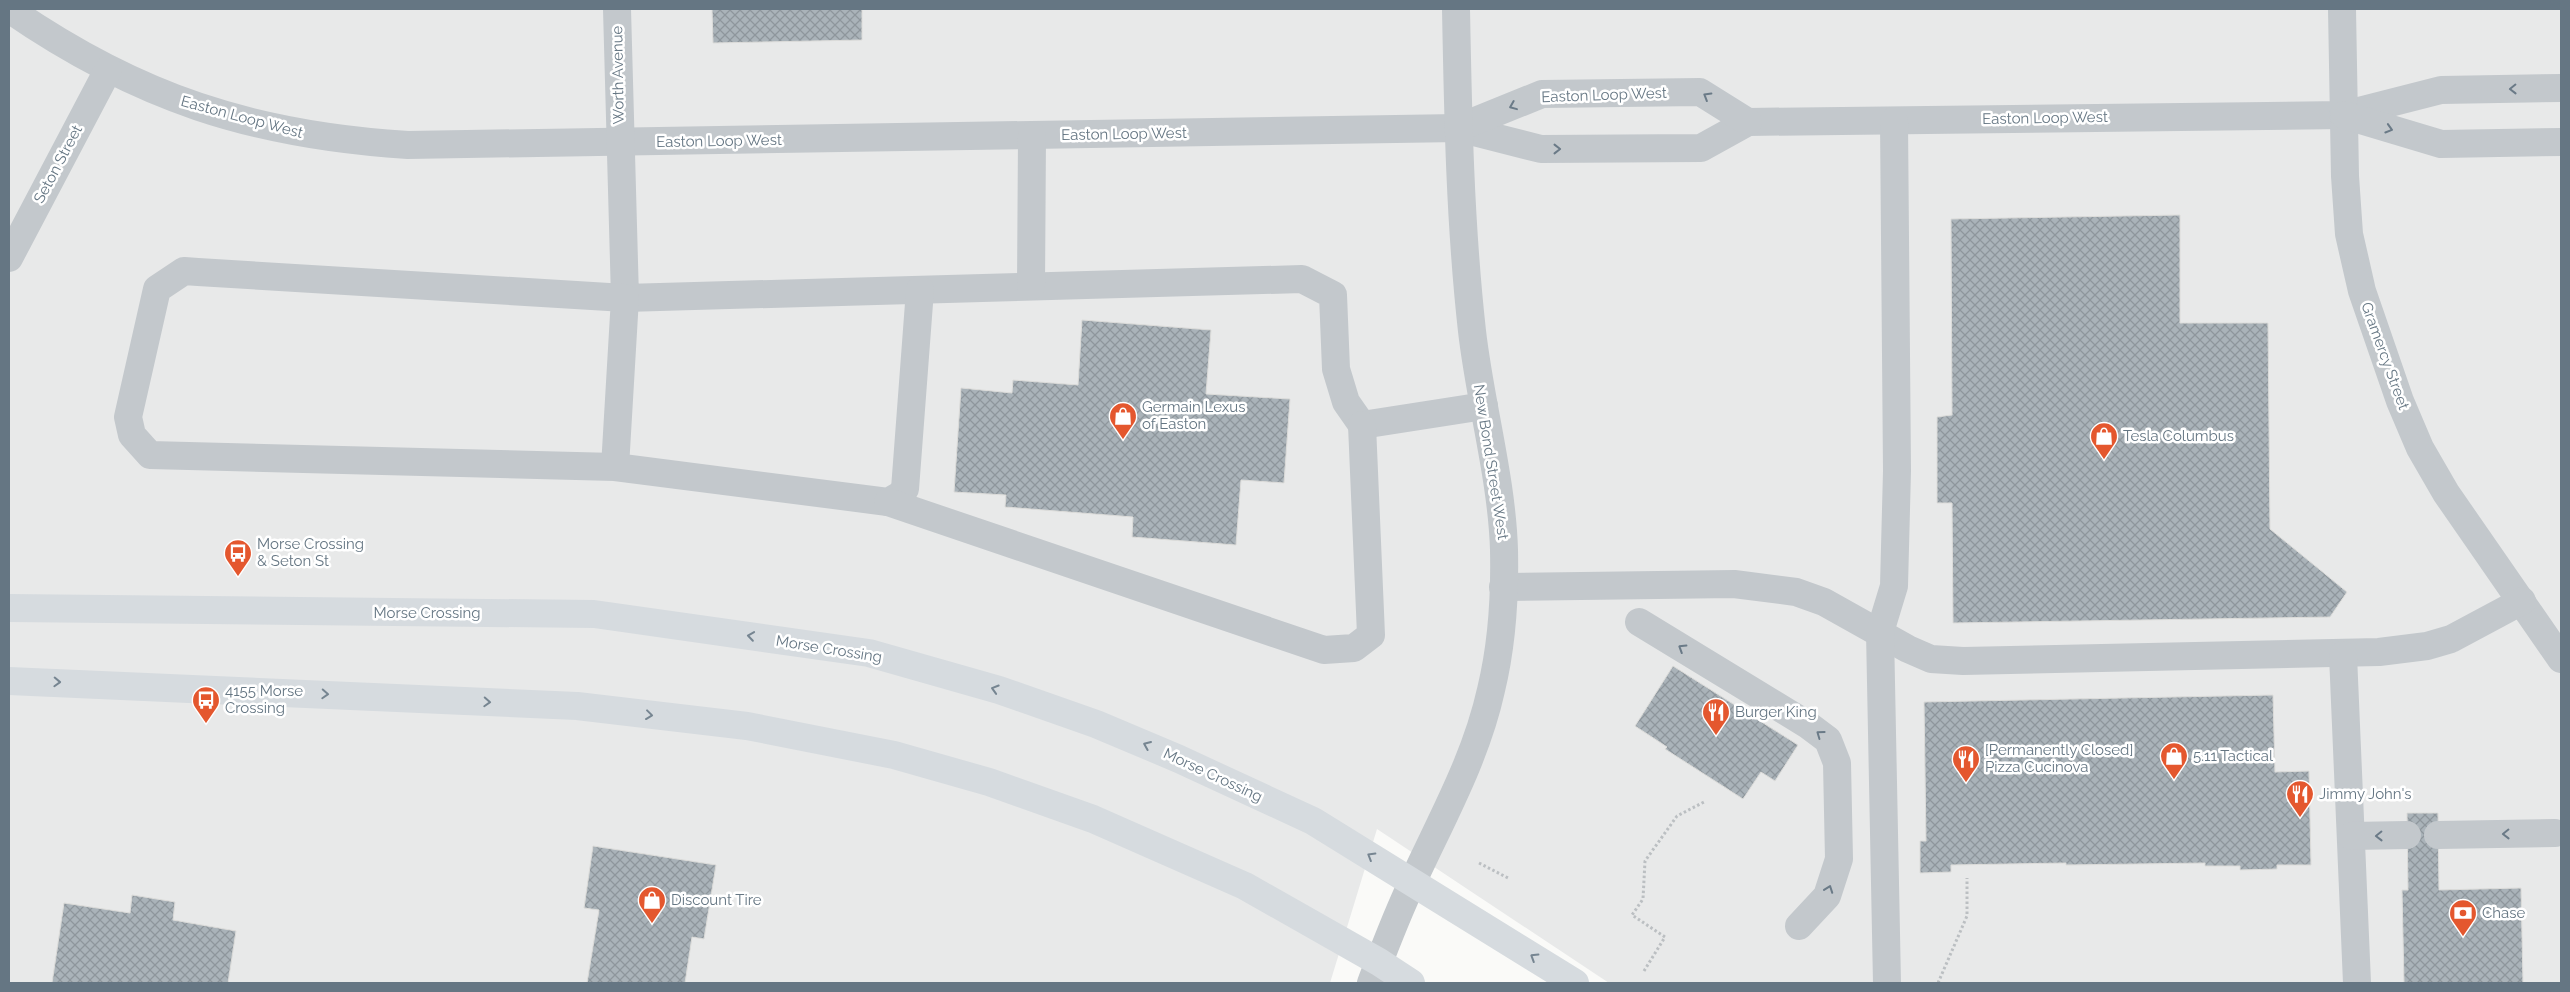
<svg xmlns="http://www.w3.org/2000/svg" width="2570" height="992" font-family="Raleway,sans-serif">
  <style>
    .built { fill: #e8e9e9 }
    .building { fill: url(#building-cross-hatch); stroke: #dcdcda }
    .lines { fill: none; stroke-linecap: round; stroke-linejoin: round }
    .path { stroke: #bbbfc2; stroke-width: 3; stroke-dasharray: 2.5 2.5; stroke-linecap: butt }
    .minor { stroke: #c3c8cc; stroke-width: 28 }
    .major { stroke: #d6dbdf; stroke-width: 28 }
    .oneway { stroke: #6a7a87 }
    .oneway2 { stroke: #768591 }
    .labels { text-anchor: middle; stroke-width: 5; stroke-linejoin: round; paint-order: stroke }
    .street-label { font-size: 15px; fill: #657683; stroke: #fff }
    .poi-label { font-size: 15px; fill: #657683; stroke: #fff; text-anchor: start }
  </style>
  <defs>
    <pattern id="building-cross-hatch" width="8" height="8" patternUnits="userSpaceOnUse" patternTransform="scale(1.25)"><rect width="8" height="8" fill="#aab3b9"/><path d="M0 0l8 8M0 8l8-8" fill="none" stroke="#8e969c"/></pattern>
  </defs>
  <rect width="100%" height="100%" fill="#fafaf8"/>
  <polygon class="built" points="9,9 2561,9 2561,983 1609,983 1377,829 1330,983 9,983"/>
  <g class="building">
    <polygon points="712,9 862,9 862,40 713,43"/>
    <polygon points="2180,215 2180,323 2268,323 2270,529 2347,592 2330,617 1953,623 1952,503 1937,503 1937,417 1952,415 1951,219"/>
    <polygon points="1082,320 1211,330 1206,394 1290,399 1284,483 1241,480 1236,545 1132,537 1133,517 1005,507 1006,495 954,492 961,388 1012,393 1013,380 1078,385"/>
    <polygon points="1673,666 1798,745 1775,781 1761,772 1743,799 1665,749 1667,747 1635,726"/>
    <polygon points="2273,695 2275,772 2309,771 2311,865 2277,865 2277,869 2240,870 2240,866 2205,866 2205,863 2066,865 2066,863 1951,865 1951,872 1920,873 1920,841 1926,841 1924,702"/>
    <polygon points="2407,813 2438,813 2439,890 2521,888 2523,983 2404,983 2402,890 2408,890"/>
    <polygon points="593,846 716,865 704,939 692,937 685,983 587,983 599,910 584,908"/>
    <polygon points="132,895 175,902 173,920 236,931 228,983 52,983 64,903 130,913"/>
  </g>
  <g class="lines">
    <g class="path">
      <polyline points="1479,863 1510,879"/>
      <polyline points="1644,971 1665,937 1632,915 1643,899 1645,861 1677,816 1704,802"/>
      <polyline points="1938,983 1967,916 1967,878"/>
    </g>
    <g class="minor">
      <path d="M 9,9 C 138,98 252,135 408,145 L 1458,128 L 1541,149 L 1701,148 L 1748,122 L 2343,115 L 2441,90 L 2561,88"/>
      <polyline points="617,9 625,298 1302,279 1333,295 1336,369 1346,402 1362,425 1484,406"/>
      <polyline points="2342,9 2345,176 2349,234 2362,291 2400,401 2420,448 2446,493 2561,659"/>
      <polyline points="2344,115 2441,144 2561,142"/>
      <polyline points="1458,128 1542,94 1700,92 1748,122"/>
      <polyline points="9,258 108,70"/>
      <polyline points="1031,286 1032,136"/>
      <polyline points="615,467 625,298 198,272 184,271 157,289 128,417 132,435 150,455 615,467 888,502 900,495 905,489 920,290"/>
      <polyline points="888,502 1324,650 1354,648 1371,635 1362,425"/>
      <polyline points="1503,587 1734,584 1796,592 1824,602 1908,649 1931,659 1963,661 2379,652 2427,646 2451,639 2522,601"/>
      <polyline points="1639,622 1808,725 1828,740 1837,763 1839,859 1827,896 1799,926"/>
      <polyline points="2343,655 2357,983"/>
      <polyline points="2438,835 2555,833"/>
      <polyline points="2351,836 2407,835"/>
      <path d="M 1371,983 C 1384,949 1397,914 1413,881 C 1442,818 1476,758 1491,690 C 1502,645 1505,596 1504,550 C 1502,479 1480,402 1472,331 C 1460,223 1458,117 1456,9"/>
      <polyline points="1887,983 1880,632 1894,586 1897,471 1894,121"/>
    </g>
    <g class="major">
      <polyline points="9,608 594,614 869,653 999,690 1096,724 1179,759 1313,821 1575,983"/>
      <polyline points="9,681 577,706 747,726 894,755 989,782 1093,819 1245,886 1379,962 1411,983"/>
    </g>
  </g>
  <defs><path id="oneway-chevron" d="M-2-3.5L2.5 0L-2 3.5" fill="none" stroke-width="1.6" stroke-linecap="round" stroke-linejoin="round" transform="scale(1.25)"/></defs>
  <g class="oneway">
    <use href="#oneway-chevron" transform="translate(2513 89) rotate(179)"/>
    <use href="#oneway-chevron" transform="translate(1707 96) rotate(-149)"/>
    <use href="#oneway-chevron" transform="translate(1513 106) rotate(158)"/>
    <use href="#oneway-chevron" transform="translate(2389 129) rotate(17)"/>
    <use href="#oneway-chevron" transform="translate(1557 149)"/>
    <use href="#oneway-chevron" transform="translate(1682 648) rotate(-148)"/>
    <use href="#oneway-chevron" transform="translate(1820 734) rotate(-144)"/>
    <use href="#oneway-chevron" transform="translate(2506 834) rotate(179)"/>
    <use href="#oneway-chevron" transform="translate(2379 836) rotate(179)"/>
    <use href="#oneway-chevron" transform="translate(1829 889) rotate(-70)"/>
  </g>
  <g class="oneway2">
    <use href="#oneway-chevron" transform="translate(751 636) rotate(-172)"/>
    <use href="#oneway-chevron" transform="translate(57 682) rotate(2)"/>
    <use href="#oneway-chevron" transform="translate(995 689) rotate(-163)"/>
    <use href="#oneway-chevron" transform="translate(325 694) rotate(3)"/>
    <use href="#oneway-chevron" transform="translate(487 702) rotate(3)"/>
    <use href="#oneway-chevron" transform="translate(649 715) rotate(7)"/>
    <use href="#oneway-chevron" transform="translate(1147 745) rotate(-157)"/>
    <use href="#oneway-chevron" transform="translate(1371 856) rotate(-149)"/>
    <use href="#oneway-chevron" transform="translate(1534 957) rotate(-148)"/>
  </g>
  <defs>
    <g id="shop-pin" transform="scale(1.4375)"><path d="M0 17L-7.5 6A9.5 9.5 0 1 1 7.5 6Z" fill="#e4572e" stroke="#fff"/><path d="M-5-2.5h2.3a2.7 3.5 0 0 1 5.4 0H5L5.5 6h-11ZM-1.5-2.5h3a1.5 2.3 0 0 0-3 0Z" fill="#fff"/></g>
    <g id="bus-pin" transform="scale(1.4375)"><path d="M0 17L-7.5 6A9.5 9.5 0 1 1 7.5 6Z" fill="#e4572e" stroke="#fff"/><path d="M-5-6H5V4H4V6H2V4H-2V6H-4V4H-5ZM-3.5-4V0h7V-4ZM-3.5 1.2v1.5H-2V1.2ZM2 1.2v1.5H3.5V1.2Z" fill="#fff"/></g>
    <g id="restaurant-pin" transform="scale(1.4375)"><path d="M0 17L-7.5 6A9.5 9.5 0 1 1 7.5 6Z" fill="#e4572e" stroke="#fff"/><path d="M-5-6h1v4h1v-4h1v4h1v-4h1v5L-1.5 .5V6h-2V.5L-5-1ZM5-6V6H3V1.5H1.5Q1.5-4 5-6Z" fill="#fff"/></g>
    <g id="bank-pin" transform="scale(1.4375)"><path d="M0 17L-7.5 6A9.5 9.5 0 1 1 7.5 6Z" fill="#e4572e" stroke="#fff"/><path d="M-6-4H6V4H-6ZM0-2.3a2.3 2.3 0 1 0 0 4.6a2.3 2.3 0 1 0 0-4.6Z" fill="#fff"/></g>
  </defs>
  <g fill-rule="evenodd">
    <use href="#shop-pin" x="1123" y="416"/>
    <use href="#shop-pin" x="2104" y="436"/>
    <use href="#bus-pin" x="238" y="553"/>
    <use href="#bus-pin" x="206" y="700"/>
    <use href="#restaurant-pin" x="1716" y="712"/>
    <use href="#shop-pin" x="2174" y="756"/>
    <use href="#restaurant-pin" x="1966" y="759"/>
    <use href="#restaurant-pin" x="2300" y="794"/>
    <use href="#shop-pin" x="652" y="900"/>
    <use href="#bank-pin" x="2463" y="913"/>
  </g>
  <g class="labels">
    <g class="street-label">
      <text transform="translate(618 75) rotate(-91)" y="5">Worth Avenue</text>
      <text transform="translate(1604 95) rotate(-2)" y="5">Easton Loop West</text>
      <text transform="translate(242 117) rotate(15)" y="5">Easton Loop West</text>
      <text transform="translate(2045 118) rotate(-1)" y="5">Easton Loop West</text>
      <text transform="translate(1124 134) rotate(-1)" y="5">Easton Loop West</text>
      <text transform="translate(719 141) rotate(-1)" y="5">Easton Loop West</text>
      <text transform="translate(58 164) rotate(-62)" y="5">Seton Street</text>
      <text transform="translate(2385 356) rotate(70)" y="5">Gramercy Street</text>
      <text transform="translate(1491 462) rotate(81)" y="5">New Bond Street West</text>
      <text x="427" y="618">Morse Crossing</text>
      <text transform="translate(829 649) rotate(9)" y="5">Morse Crossing</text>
      <text transform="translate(1213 775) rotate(25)" y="5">Morse Crossing</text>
    </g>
    <g class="poi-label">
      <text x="1142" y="412">Germain Lexus<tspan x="1142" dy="17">of Easton</tspan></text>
      <text x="2123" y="441">Tesla Columbus</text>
      <text x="257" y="549">Morse Crossing<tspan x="257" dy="17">&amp; Seton St</tspan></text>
      <text x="225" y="696">4155 Morse<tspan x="225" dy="17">Crossing</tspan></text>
      <text x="1735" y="717">Burger King</text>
      <text x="1985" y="755">[Permanently Closed]<tspan x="1985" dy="17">Pizza Cucinova</tspan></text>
      <text x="2193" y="761">5.11 Tactical</text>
      <text x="2319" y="799">Jimmy John's</text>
      <text x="671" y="905">Discount Tire</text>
      <text x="2482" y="918">Chase</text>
    </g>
  </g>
  <rect width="2570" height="992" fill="none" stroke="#657683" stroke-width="20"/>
</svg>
